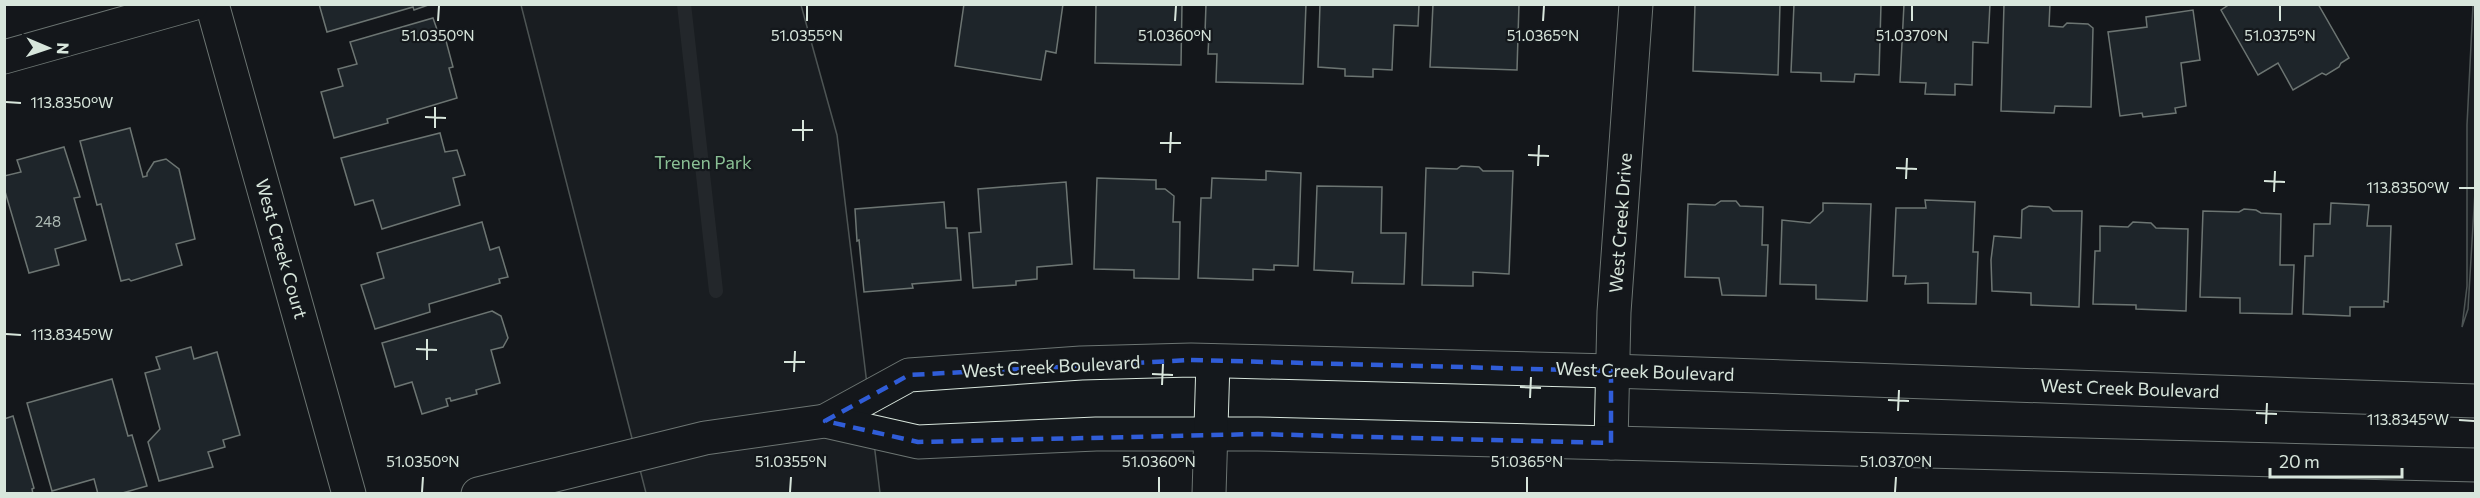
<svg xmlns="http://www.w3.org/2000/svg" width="2480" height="498" font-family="Commissioner,sans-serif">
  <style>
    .green { fill: #202428; stroke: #939e99; stroke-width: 1.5 }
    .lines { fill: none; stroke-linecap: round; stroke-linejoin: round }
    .stream { stroke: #363b3e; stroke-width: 14 }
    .building { fill: #2c363c; stroke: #d8e6dc; stroke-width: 1.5 }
    .minor-casing { stroke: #d8e6dc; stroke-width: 35 }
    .minor { stroke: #14181c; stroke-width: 33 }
    .marked { fill: none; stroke: #305dd8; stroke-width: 4.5; stroke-dasharray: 12 8; stroke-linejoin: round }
    .ticks { fill: none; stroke: #d8e6dc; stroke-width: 2 }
    .labels { text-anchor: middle; stroke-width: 4.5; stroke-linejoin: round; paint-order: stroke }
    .number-label { font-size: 15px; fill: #adbab4 }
    .park-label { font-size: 18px; fill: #8ac095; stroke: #14181c }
    .street-label { font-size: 18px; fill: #d8e6dc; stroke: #14181c }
    .ticks-label { font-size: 15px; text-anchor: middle; fill: #d8e6dc; stroke: #14181c; stroke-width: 4.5; stroke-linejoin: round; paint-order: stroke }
  </style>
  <rect width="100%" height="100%" fill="#14181c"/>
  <g class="green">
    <polygon points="2475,4 2476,175 2468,309 2462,327 2467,286 2467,125 2473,5"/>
    <polygon points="521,5 801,5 837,135 880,493 646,493"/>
  </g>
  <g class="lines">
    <polyline class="stream" points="684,4 716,291"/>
  </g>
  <g class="building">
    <polygon points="319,4 431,4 414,10 413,7 327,32"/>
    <polygon points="964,4 1063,4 1056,53 1046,51 1041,80 955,66"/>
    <polygon points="1096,4 1182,4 1181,65 1095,63"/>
    <polygon points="1206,4 1306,4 1303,84 1216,82 1217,54 1208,54 1209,33 1205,33"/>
    <polygon points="1320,4 1419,4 1418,26 1394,25 1392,70 1373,69 1373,77 1345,76 1345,69 1318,67"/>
    <polygon points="1433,4 1519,4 1517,70 1430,67"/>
    <polygon points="1695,4 1780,4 1778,75 1693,71"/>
    <polygon points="1794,4 1881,4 1879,75 1855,74 1854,82 1821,81 1821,73 1791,72"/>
    <polygon points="1904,4 1990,4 1988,43 1973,42 1972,85 1955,84 1955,95 1925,94 1926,83 1900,82"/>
    <polygon points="2004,4 2050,4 2049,26 2063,27 2067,23 2088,24 2093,28 2091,107 2055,106 2054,113 2001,111"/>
    <polygon points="2230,4 2318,4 2349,58 2341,63 2339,67 2326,75 2322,73 2293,90 2278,63 2258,75 2221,10"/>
    <polygon points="2193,10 2200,60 2181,63 2186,106 2175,108 2176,113 2143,117 2142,113 2120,116 2108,32 2147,27 2146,17"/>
    <polygon points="433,18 440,38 445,37 453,67 449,68 457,98 387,119 388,123 334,138 321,92 343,86 338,69 357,64 350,42"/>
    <polygon points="130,128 143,177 147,176 147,173 154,162 166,159 179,169 195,239 176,244 182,265 131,281 129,279 121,281 101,204 97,205 80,141"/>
    <polygon points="440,133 445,152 457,150 465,175 453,178 460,205 382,229 373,200 355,205 341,158"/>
    <polygon points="64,147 80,197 74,198 86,240 55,249 59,265 29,273 4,188 4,176 21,172 17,160"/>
    <polygon points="1461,166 1479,167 1483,171 1513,171 1509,274 1473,272 1473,286 1422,285 1426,168 1457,169"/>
    <polygon points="1266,171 1301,173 1298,266 1274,265 1274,270 1253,269 1253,280 1198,278 1201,198 1211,198 1212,178 1266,180"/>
    <polygon points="1097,178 1156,180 1156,189 1165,189 1174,196 1173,222 1180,222 1179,279 1134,278 1134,270 1094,269"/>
    <polygon points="1066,182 1072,264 1037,267 1037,279 1016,281 1016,285 973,288 969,233 981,232 978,189"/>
    <polygon points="1317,186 1382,187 1381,233 1406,233 1404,284 1352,283 1353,272 1314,270"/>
    <polygon points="1925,200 1975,202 1973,252 1978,252 1976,304 1928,303 1928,283 1905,284 1906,276 1893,276 1896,208 1926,208"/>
    <polygon points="1721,201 1736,201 1740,206 1763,207 1762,245 1768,245 1766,296 1722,295 1719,278 1685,277 1688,204 1715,205"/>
    <polygon points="944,202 946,228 957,228 961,280 912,284 913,288 864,292 859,240 857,241 855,209"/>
    <polygon points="1823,203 1871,204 1867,301 1816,299 1816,285 1780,284 1782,220 1810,223 1823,211"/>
    <polygon points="2331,203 2369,205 2367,226 2391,226 2388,302 2384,301 2384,307 2350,307 2350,316 2303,314 2305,256 2313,256 2314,224 2330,224"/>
    <polygon points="2029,206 2049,207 2053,211 2082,211 2079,307 2031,305 2031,293 1992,291 1991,260 1994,236 2021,238 2022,210"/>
    <polygon points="2244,209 2256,210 2261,213 2281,214 2280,265 2294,265 2292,314 2240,313 2240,298 2200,297 2203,211 2239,212"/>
    <polygon points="482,222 490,250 499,247 508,277 499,279 500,283 429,304 430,312 375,329 361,285 384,278 377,253"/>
    <polygon points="2133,222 2151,223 2156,228 2188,229 2186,311 2136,309 2136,305 2093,304 2095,251 2100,251 2100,226 2128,227"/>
    <polygon points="492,311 501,316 508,338 503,347 491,350 500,383 476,390 477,394 451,401 450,398 446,399 448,406 422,414 412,382 395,387 382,343"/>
    <polygon points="191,347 194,359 217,352 240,435 223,440 225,447 208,452 213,467 159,481 148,442 160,429 145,373 160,369 156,357"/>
    <polygon points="112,379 128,436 132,435 147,486 119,494 98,494 94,479 52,491 27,403"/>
    <polygon points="13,416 34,488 32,489 33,494 4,494 4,419"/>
  </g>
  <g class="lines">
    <g class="minor-casing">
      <g id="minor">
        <polyline points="212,4 349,494"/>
        <polyline points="4,57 192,4"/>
        <polyline points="825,421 909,375 1081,363 1191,360 1611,371 2476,401"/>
        <polyline points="1611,443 1614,312 1636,4"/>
        <polyline points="478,494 705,438 825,421 918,442 1096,434 1258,434 2476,465"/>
        <polyline points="1209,494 1213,361"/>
      </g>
    </g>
    <use href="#minor" class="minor"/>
  </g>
  <path d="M0 0H2480V498H0ZM 1191,360 L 1611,371 L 1611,443 L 1258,434 L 918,442 L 825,421 L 909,375 Z" fill="#14181c" fill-opacity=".55" fill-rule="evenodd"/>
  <path class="marked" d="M 1191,360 L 1611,371 L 1611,443 L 1258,434 L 918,442 L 825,421 L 909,375 Z"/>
  <path class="ticks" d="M 438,21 L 439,6M 807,21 L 807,6M 1175,21 L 1176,6M 1543,21 L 1544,6M 1912,21 L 1912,6M 2280,21 L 2280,6M 6,102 L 21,103M 425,117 L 446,118M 435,128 L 435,107M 792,130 L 813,130M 803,141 L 803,120M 1160,143 L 1181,143M 1170,153 L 1171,132M 1528,155 L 1549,156M 1538,166 L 1539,145M 1896,168 L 1917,169M 1906,179 L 1907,158M 2264,181 L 2285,182M 2459,188 L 2474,188M 2274,192 L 2275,171M 6,334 L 21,335M 416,349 L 437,350M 427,360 L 427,339M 784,362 L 805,362M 794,372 L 795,351M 1152,374 L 1173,375M 1162,385 L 1163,364M 1520,387 L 1541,388M 1530,398 L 1531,377M 1888,400 L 1909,401M 1898,411 L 1899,390M 2256,413 L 2277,414M 2459,420 L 2474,421M 2266,424 L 2267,403M 422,492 L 423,477M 790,492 L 791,477M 1159,492 L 1159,477M 1527,492 L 1527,477M 1895,492 L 1896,477"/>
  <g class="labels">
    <g class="number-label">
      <text x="48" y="227">248</text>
    </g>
    <g class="park-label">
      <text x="703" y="169">Trenen Park</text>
    </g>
    <g class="street-label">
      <text transform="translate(1621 223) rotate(-86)" y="6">West Creek Drive</text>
      <text transform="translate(281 249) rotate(74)" y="6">West Creek Court</text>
      <text transform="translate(1051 367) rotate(-3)" y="6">West Creek Boulevard</text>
      <text transform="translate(1645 372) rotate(2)" y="6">West Creek Boulevard</text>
      <text transform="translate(2130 389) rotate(2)" y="6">West Creek Boulevard</text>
    </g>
  </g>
  <g class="ticks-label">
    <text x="438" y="41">51.0350°N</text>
    <text x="807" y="41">51.0355°N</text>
    <text x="1175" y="41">51.0360°N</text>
    <text x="1543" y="41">51.0365°N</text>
    <text x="1912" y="41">51.0370°N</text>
    <text x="2280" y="41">51.0375°N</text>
    <text x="72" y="108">113.8350°W</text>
    <text x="2408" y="193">113.8350°W</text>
    <text x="72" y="340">113.8345°W</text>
    <text x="2408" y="425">113.8345°W</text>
    <text x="423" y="467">51.0350°N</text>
    <text x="791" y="467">51.0355°N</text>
    <text x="1159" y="467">51.0360°N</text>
    <text x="1527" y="467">51.0365°N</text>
    <text x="1896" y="467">51.0370°N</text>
  </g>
  <rect width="2480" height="498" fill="none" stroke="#d8e6dc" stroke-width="12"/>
  <g transform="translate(48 48) rotate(92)" stroke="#14181c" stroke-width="4.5" paint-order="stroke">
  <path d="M0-4.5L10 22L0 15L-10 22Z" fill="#d8e6dc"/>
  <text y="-9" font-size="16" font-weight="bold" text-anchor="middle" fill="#d8e6dc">N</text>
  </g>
  <path d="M2270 468v9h132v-9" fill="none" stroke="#d8e6dc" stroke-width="3"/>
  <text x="2279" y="468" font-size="18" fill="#d8e6dc" stroke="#14181c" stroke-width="4.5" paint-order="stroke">20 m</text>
</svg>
